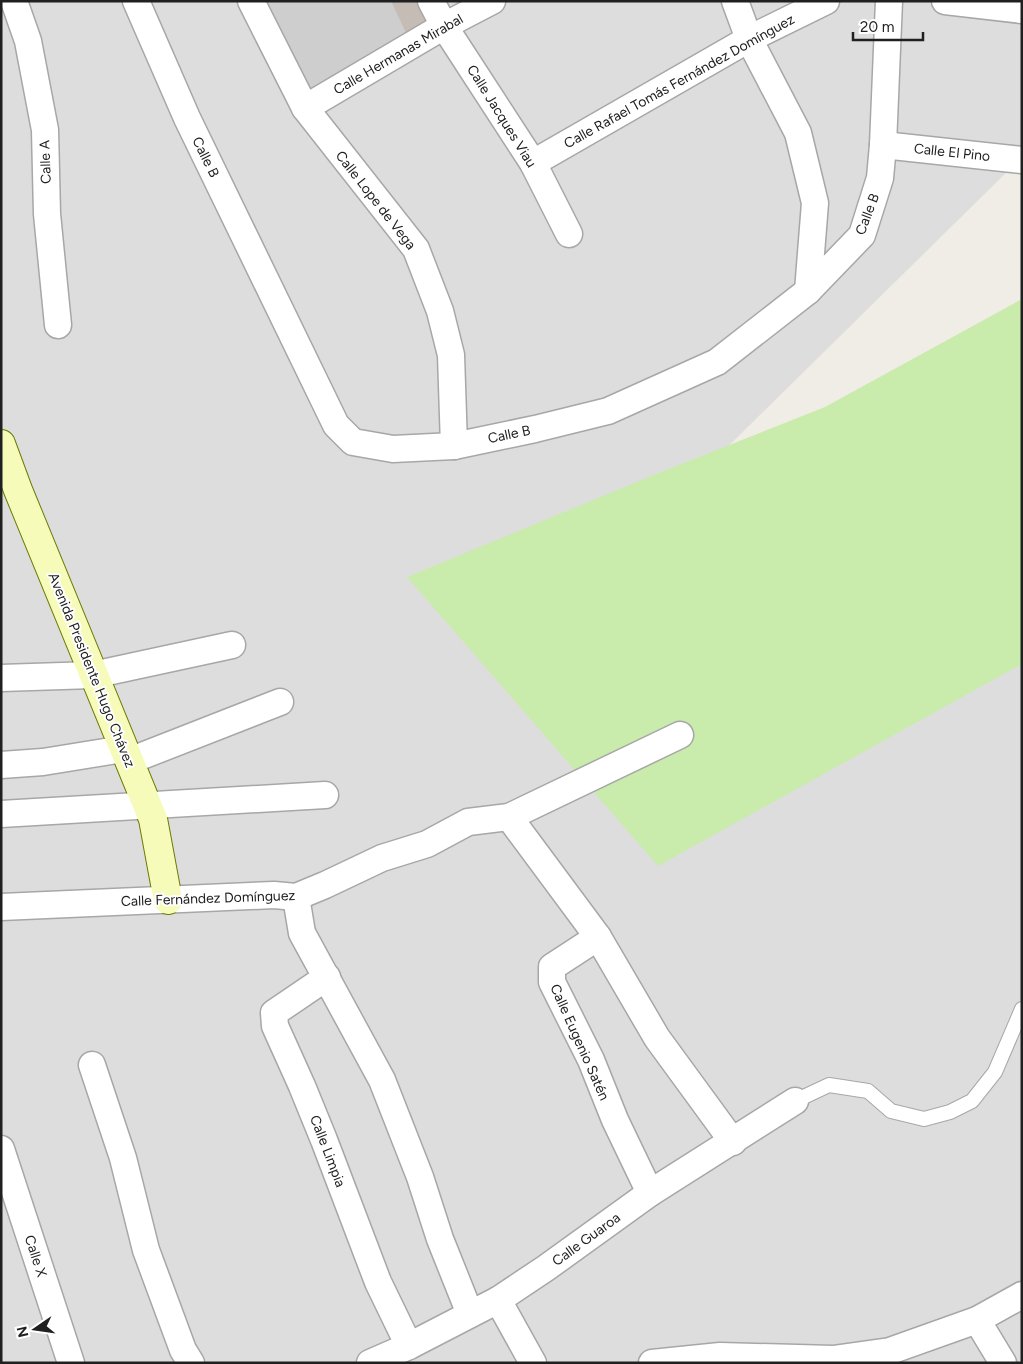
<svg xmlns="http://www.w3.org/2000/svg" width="1023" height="1364" font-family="Figtree,sans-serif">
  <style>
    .residential { fill: #dedddd }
    .religious { fill: #cecece }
    .grass { fill: #c9ebab }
    .building { fill: #c5bdb5 }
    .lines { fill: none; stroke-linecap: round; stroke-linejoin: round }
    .service-casing { stroke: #a7a7a7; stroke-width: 16 }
    .minor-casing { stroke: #a7a7a7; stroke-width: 29 }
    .secondary-casing { stroke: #6b7b02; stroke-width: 30 }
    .service { stroke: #fff; stroke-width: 14 }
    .minor { stroke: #fff; stroke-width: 26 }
    .secondary { stroke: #f6fbb9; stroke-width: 28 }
    .labels { text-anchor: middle; stroke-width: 4; stroke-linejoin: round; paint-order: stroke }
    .street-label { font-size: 14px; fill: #202020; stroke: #fff }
  </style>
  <rect width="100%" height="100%" fill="#f0ede6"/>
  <polygon class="residential" points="1,1 1022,1 1022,157 626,547 1022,623 1022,1363 1,1363"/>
  <polygon class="religious" points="256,1 418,1 429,22 305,108"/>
  <polygon class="grass" points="1022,299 1022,668 1018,666 658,866 407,577 656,474 825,407"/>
  <polygon class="building" points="391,1 418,1 429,22 406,33"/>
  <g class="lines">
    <g class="service-casing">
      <polyline id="service" points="795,1101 829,1085 868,1091 891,1111 924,1119 950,1112 972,1101 995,1072 1022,1009"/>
    </g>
    <g class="minor-casing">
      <g id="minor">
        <polyline points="14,1 28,41 45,130 47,214 58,325"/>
        <polyline points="136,1 187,118 336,425 353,442 393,449 454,446 535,429 608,411 717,362 808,291 862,235 880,178 883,145 889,1"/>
        <polyline points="251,1 305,108 416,249 440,311 451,355 454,446"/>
        <polyline points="431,1 444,26 533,163 569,234"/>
        <polyline points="735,1 749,39 798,133 815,203 808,291"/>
        <polyline points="945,1 1022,10"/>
        <polyline points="305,108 444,26 492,1"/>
        <polyline points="883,145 1022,160"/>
        <polyline points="533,163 749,39 826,1"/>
        <polyline points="1,678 93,675 232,645"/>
        <polyline points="129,761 280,702"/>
        <polyline points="1,765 43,762 123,749"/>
        <polyline points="1,814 325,795"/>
        <polyline points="509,817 598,937 657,1038 733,1142"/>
        <polyline points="296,897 302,933 382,1080 420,1177 440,1239 470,1314"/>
        <polyline points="1,907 274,895 296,897 325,885 382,858 427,844 468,822 509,817 680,735"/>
        <polyline points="598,937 552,967 552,982 591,1060 615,1120 650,1193"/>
        <polyline points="327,977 274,1013 275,1026 302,1086 324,1140 378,1282 409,1346"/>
        <polyline points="92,1065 123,1158 146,1250 183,1350 191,1363"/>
        <polyline points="1,1149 71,1363"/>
        <polyline points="498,1300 533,1363"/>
        <polyline points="977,1320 1003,1363"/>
        <polyline points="370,1363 409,1346 498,1300 546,1268 650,1193 795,1101"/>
        <polyline points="652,1363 720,1356 833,1359 890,1351 977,1320 1022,1295"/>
      </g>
    </g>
    <g class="secondary-casing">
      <polyline id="secondary" points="1,444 18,490 153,819 168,900"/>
    </g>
    <use href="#service" class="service"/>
    <use href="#minor" class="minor"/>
    <use href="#secondary" class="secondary"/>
  </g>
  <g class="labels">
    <g class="street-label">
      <text transform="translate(398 54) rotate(-30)" y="5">Calle Hermanas Mirabal</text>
      <text transform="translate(679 81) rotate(-29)" y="5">Calle Rafael Tomás Fernández Domínguez</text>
      <text transform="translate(502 116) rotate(58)" y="5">Calle Jacques Viau</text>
      <text transform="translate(952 152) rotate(6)" y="5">Calle El Pino</text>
      <text transform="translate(206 157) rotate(64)" y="5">Calle B</text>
      <text transform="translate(45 162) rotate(-92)" y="5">Calle A</text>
      <text transform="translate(376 200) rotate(52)" y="5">Calle Lope de Vega</text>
      <text transform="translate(867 214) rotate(-69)" y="5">Calle B</text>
      <text transform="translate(509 434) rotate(-12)" y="5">Calle B</text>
      <text transform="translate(92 670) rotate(68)" y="5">Avenida Presidente Hugo Chávez</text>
      <text transform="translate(208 898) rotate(-2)" y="5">Calle Fernández Domínguez</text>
      <text transform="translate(580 1042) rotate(66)" y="5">Calle Eugenio Satén</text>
      <text transform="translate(328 1151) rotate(69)" y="5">Calle Limpia</text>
      <text transform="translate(586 1239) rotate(-36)" y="5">Calle Guaroa</text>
      <text transform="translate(36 1256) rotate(72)" y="5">Calle X</text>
    </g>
  </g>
  <rect width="1023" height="1364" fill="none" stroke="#202020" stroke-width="5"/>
  <g transform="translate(35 1329) rotate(257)" stroke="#ffffff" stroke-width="4" paint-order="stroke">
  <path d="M0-4L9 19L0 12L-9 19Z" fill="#202020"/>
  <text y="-8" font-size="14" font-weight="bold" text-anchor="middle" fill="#202020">N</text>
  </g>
  <path d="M853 32v8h70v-8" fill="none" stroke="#202020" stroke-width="2.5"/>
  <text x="860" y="32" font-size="15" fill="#202020" stroke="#ffffff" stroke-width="4" paint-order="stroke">20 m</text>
</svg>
